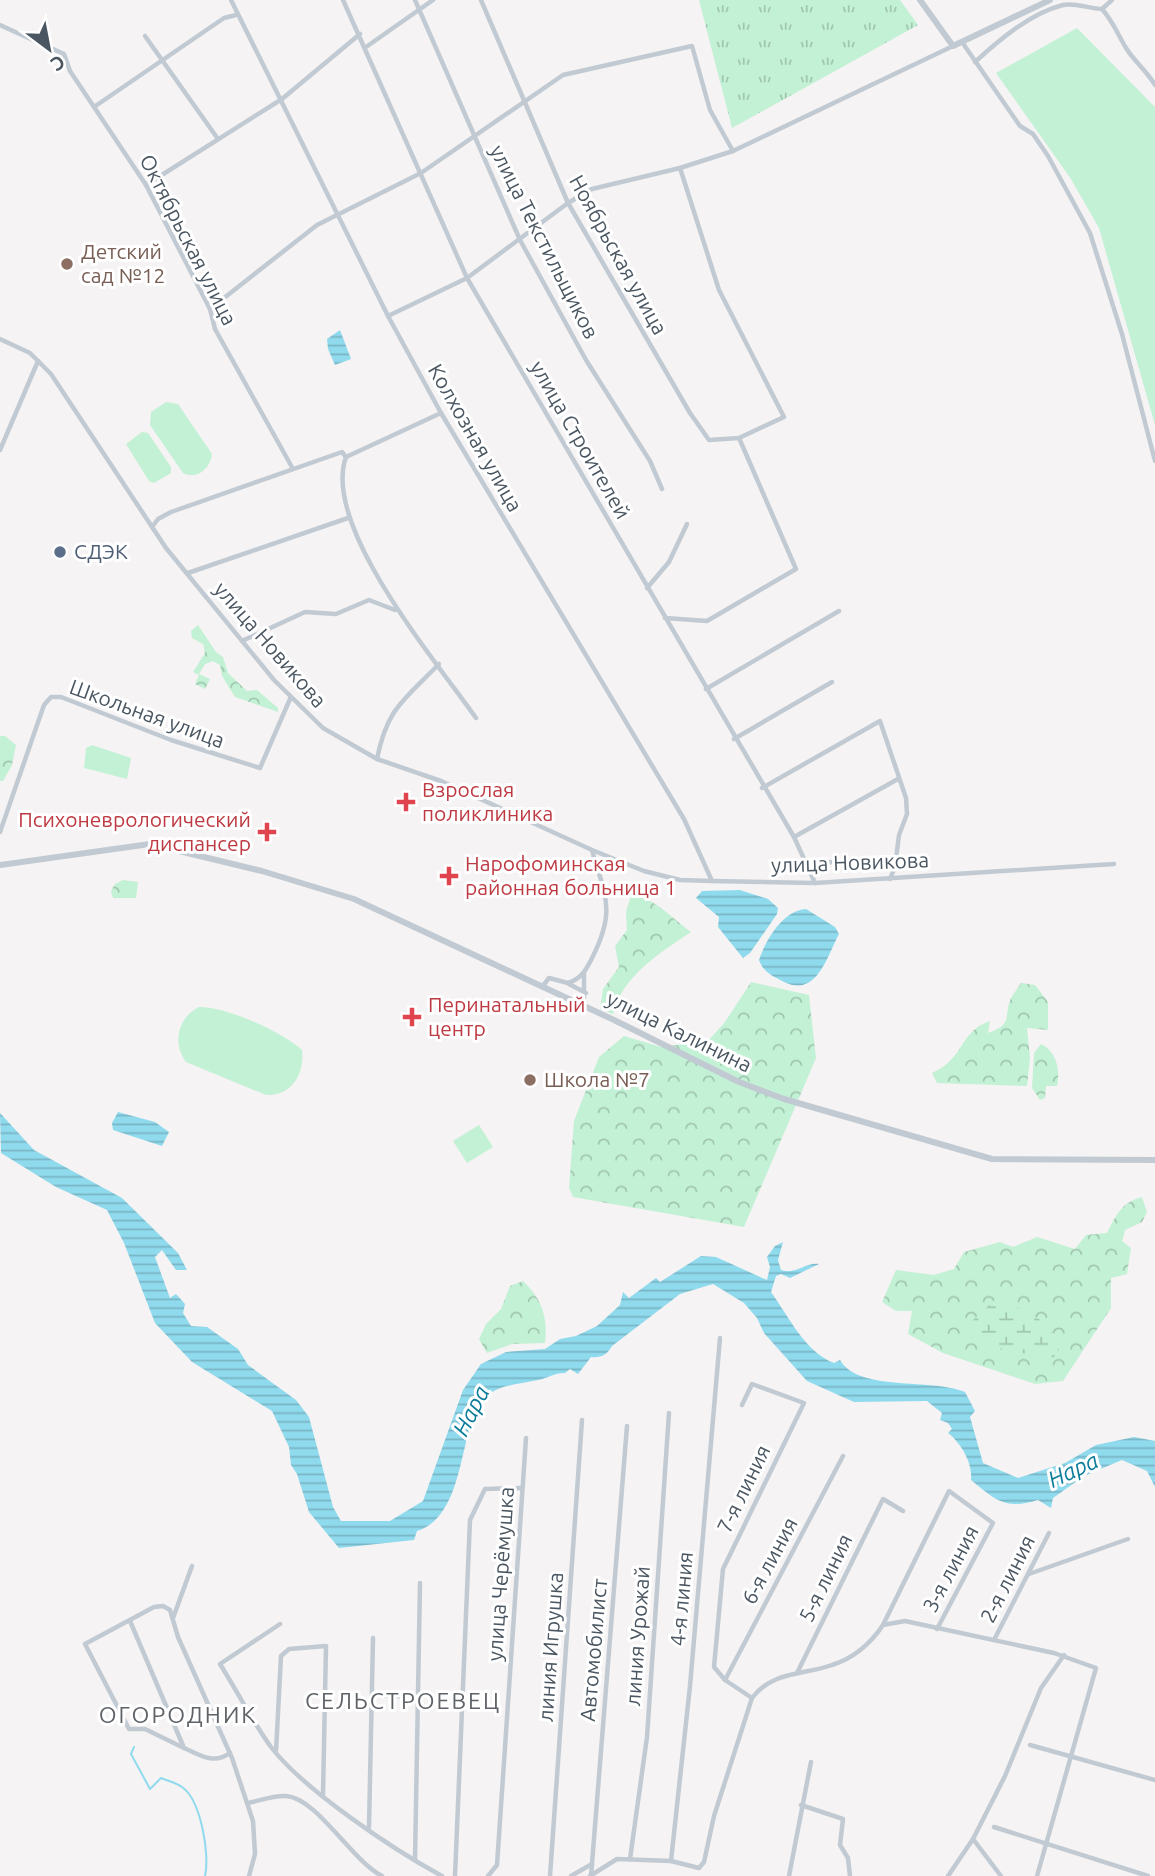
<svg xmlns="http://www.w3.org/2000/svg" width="1155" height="1876" font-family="Ubuntu,sans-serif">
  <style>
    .grass { fill: url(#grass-tufts) }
    .forest { fill: url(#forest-crowns) }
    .wetland { fill: url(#wetland-marsh) }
    .garden { fill: #c3f1d5 }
    .water { fill: url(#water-rules) }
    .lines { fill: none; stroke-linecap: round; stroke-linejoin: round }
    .stream { stroke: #90daee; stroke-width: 2 }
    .minor { stroke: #c1cad2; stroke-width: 4.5 }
    .tertiary { stroke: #c1cad2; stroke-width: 6 }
    .education-dot { fill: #8d6e63; stroke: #fff; stroke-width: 2.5 }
    .service-dot { fill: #5c6f8a; stroke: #fff; stroke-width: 2.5 }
    .health-dot { fill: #e0444e; stroke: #fff; stroke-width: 2.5 }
    .labels { text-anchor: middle; stroke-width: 6; stroke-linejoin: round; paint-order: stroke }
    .street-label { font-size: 21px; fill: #4a5661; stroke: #fff }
    .education-label { font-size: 21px; fill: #785e54; stroke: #fff; text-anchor: start }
    .service-label { font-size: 21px; fill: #4e5e75; stroke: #fff; text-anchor: start }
    .health-label { font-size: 21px; fill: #be3a42; stroke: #fff; text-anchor: start }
    .water-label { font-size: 23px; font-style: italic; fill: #0c7c9b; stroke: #fff }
    .neighbourhood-label { font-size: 23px; letter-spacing: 2px; fill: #5f6368; stroke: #fff }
  </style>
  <defs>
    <pattern id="grass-tufts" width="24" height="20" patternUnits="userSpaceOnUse" patternTransform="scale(1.75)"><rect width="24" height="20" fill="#c3f1d5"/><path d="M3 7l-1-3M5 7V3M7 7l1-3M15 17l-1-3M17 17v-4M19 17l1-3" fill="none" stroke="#a0c6b0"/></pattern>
    <pattern id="forest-crowns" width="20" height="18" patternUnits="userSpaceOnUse" patternTransform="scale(1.75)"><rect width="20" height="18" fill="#c3f1d5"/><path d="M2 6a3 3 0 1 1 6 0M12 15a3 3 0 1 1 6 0" fill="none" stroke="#a0c6b0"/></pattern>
    <pattern id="wetland-marsh" width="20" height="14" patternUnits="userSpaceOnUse" patternTransform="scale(1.75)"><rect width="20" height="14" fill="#c3f1d5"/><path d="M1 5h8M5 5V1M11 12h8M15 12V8" fill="none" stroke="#a0c6b0"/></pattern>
    <pattern id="water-rules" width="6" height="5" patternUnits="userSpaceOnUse" patternTransform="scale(1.75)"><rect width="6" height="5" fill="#90daee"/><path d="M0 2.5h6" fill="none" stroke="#78b4c4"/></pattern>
  </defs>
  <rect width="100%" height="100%" fill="#f5f3f3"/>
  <polygon class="grass" points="699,0 900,0 918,25 732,128"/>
  <g class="forest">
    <polygon points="198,625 216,652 223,657 228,673 247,691 257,690 278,708 278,712 235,697 222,676 220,665 213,661 205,664 199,674 210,679 205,689 195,684 199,675 193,672 205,653 203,644 192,638 191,631"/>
    <polygon points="0,736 5,736 16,745 12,765 3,781 0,781"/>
    <polygon points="123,880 138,882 136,898 113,898 111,891 115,884"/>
    <path d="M 632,893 C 656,900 671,917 691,932 C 661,952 622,976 613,1014 L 600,1009 L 603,989 L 619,967 L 615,946 L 627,930 L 626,912 Z"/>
    <polygon points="751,982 809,995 816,1058 744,1227 573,1197 569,1188 574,1121 599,1057 624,1036 661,1047 708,1041 725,1022"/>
    <path d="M 1021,983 L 1035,985 L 1048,1002 L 1048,1030 L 1027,1028 L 1030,1058 L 1027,1086 L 937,1083 L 932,1073 C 966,1058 958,1032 990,1021 L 988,1033 C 1014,1024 1003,1017 1011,998 C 1014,993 1018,988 1021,983 Z"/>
    <path d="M 1041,1044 C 1056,1051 1061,1070 1057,1086 L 1046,1086 L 1045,1098 L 1040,1100 L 1032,1088 L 1034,1053 Z"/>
    <path d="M 1142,1197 L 1147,1212 L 1142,1222 L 1125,1230 L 1122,1241 L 1131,1248 L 1127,1274 L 1111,1278 L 1111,1308 L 1063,1381 L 1035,1384 L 943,1353 L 908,1334 L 912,1311 L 896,1311 L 882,1302 L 896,1270 L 934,1275 L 954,1269 L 964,1252 L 1000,1242 L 1013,1247 L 1037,1237 L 1075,1249 L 1086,1235 L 1107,1233 C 1116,1215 1122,1202 1142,1197 Z"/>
    <path d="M 523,1281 C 542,1299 548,1317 545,1343 L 512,1344 L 487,1353 L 479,1339 L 486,1324 L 501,1309 L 510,1286 Z"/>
  </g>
  <path class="wetland" d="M 996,1299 C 1021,1309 1054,1320 1060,1348 L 1048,1366 C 1022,1344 998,1356 969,1335 L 973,1320 Z"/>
  <g class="garden">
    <polygon points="1077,28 1155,107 1155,425 1099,228 1071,179 996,73"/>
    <path d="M 166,402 L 178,404 L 212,454 C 210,469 197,480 183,473 L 150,425 L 151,412 Z"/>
    <polygon points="142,432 148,433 171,467 171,473 154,483 149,481 126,444"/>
    <polygon points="92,745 131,758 127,779 84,768 86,748"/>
    <path d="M 199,1007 C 227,1007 281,1031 302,1050 C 305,1074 291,1096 266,1095 L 186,1062 C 172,1044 178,1017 199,1007 Z"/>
    <polygon points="479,1125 493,1147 467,1163 453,1141"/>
  </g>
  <g class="water">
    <polygon points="340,330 351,359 335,365 328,349 327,339"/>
    <polygon points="740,890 768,899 778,908 777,914 750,953 743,958 718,927 719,917 696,898 702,891"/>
    <path d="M 806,909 L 835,927 L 839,934 C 827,956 817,998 784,982 C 773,976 763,972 759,960 C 766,940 782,911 806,909 Z"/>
    <polygon points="118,1112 155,1122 169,1132 162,1146 113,1130 112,1123"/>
    <path d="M 0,1113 L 34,1150 L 122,1198 L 178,1253 L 187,1270 L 176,1270 L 162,1250 L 155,1257 L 170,1298 L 176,1294 L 185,1304 L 183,1313 L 191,1326 L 207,1327 L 238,1349 L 248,1365 L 296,1400 L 309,1417 L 333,1507 L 341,1521 L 390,1521 L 423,1501 L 463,1390 L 481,1364 L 506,1352 L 545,1349 L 560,1339 L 576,1336 L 597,1326 L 620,1305 L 623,1292 L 629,1298 L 656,1278 L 660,1282 L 701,1256 L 716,1257 L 767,1280 L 770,1267 L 767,1257 L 775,1246 L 783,1242 L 778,1260 L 781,1270 C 797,1275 805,1262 819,1264 L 790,1278 L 781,1274 L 776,1276 L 771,1292 C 789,1317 805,1352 834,1363 L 840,1360 C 858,1392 932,1378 965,1392 L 975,1411 L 970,1417 L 983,1463 L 1018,1478 L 1065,1463 L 1096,1445 L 1134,1437 L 1155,1441 L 1155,1487 L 1147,1471 L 1122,1460 L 1084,1476 L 1053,1498 L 1051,1508 L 1038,1500 C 1004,1510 996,1500 971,1480 C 973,1463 961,1443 948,1433 L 952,1429 L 948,1423 L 940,1420 L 942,1413 L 927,1401 L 854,1402 L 807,1381 L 764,1333 L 757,1318 L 744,1303 L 713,1284 L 680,1294 L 612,1346 C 607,1355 601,1358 591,1357 L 578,1374 L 570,1369 L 565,1373 C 554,1373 548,1378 538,1380 C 511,1386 490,1384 475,1411 C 460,1448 460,1518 417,1531 L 414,1540 L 339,1548 L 309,1512 L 297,1474 L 291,1465 L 289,1447 L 272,1411 L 192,1362 L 155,1323 L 124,1243 L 107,1210 L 56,1187 L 1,1153 Z"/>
  </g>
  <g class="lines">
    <path class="stream" d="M 134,1747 L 131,1754 L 150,1789 L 161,1778 C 168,1781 177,1783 182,1787 C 201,1800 210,1855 205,1876"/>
    <g class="minor">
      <polyline points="231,0 388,316 441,413 684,819 712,881"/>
      <polyline points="343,0 467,278 794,837 815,883"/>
      <polyline points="415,0 520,240 586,360 650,461 662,489"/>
      <polyline points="481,0 568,203 690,413 709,440 739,438 784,417 719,290 680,168"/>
      <path d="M 1102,9 C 1114,23 1117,33 1126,48 C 1134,61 1147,71 1155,85"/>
      <polyline points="0,25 64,54 70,71 146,185 210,309 215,329 293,469"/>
      <polyline points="145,36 218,139"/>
      <polyline points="962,42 1020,126 1033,134 1048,156 1090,233 1122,334 1155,461"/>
      <polyline points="366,47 433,0"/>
      <path d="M 975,62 C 1000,39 1031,13 1063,5 C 1074,2 1090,9 1102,9 L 1112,0"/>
      <polyline points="94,107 224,18 236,15"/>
      <polyline points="146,185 282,99 360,34"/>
      <polyline points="210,309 317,225 421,173 563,75 692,46 710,110 733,151"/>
      <polyline points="388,316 467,278 568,203 592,189 680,168 733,151 953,46"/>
      <path d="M 0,339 L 30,353 L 51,374 L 166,548 L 274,680 L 323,728 L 377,759 L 441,781 L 592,850 C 605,896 616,910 593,956 C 587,968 582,979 568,983 L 549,978 L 542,987"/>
      <path d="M 441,413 L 346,457 C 321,526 437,662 476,718"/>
      <polyline points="0,450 38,361"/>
      <polyline points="152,527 158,519 171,512 342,452 346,457"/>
      <polyline points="188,573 348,518"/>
      <polyline points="647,588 669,562 687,524"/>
      <polyline points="665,618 707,621 796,569 739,438"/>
      <polyline points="242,641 305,612 336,614 369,600 395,610"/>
      <polyline points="706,689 839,611"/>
      <polyline points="734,739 832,682"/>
      <path d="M 377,759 C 387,708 404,700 439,664"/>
      <polyline points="762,788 880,721 906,798 907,814 899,835 895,867 890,879"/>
      <polyline points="0,832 44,705 51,697 61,697 171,740 260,768 290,699"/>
      <polyline points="794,837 898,779"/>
      <polyline points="592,850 644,871 680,880 712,881 815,883 1114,864"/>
      <polyline points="807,864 861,860"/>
      <polyline points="569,984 586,993"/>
      <polyline points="584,1006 584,973"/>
      <polyline points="742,1405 752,1384 804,1403 723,1569 714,1667 725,1680 752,1698"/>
      <polyline points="1029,1574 1128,1539"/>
      <polyline points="173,1618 192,1566"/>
      <path d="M 130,1621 L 184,1748 C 200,1755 214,1765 230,1753"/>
      <path d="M 280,1624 L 220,1664 C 237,1691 252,1721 271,1747 C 304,1790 394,1850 442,1876"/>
      <polyline points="883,1625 949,1491 993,1523 937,1629"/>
      <polyline points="994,1640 1049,1533"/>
      <polyline points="798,1671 883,1499 903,1511"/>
      <polyline points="725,1680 843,1456"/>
      <polyline points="372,1695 418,1697"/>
      <polyline points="1030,1745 1155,1780"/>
      <polyline points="184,1748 145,1729 129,1729 85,1644 154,1607 163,1606 170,1610 178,1637 232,1758 253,1821 255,1854 249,1876"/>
      <polyline points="276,1751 281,1656 289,1649 326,1646 323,1794"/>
      <path d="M 248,1803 C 259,1801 274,1795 286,1796 C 317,1798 351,1860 382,1876"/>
      <polyline points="801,1805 843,1819 840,1845 848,1858 850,1876"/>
      <polyline points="369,1827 373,1638"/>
      <polyline points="994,1827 1148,1876"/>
      <polyline points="973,1839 1001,1876"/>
      <polyline points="630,1859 647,1737 669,1413"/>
      <polyline points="415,1860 420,1583"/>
      <polyline points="671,1861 690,1686 720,1338"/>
      <polyline points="455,1876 470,1520 485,1489 522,1488"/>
      <polyline points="488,1876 497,1865 526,1438"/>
      <polyline points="550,1876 582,1420"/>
      <polyline points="571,1876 592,1864"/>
      <path d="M 590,1876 L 617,1859 L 671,1861 L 699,1868 L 704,1862 L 714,1816 L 752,1698 C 772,1671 804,1675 832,1665 C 854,1658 871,1643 883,1625 L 905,1621 L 1054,1653 L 1096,1668 L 1037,1876"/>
      <polyline points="591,1876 627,1426"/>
      <polyline points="789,1876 811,1762"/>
      <polyline points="948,1876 973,1839 1005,1776 1041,1688 1064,1655"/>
    </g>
    <g class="tertiary">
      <polyline points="920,0 953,46 1050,0"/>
      <polyline points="0,865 150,844 262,871 354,899 614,1020 739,1082 784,1099 992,1159 1155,1160"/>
    </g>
  </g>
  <g class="education-dot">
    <circle cx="67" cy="264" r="7"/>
    <circle cx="530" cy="1080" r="7"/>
  </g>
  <circle class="service-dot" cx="60" cy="552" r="7"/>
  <g class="health-dot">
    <path d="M402.5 791.5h7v7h7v7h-7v7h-7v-7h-7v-7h7z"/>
    <path d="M263.5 821.5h7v7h7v7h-7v7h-7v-7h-7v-7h7z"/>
    <path d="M445.5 865.5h7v7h7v7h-7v7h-7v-7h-7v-7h7z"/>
    <path d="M408.5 1006.5h7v7h7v7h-7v7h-7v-7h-7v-7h7z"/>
  </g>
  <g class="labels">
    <g class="street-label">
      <text transform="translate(188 240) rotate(63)" y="7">Октябрьская улица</text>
      <text transform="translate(544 242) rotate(63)" y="7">улица Текстильщиков</text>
      <text transform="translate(618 255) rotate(61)" y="7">Ноябрьская улица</text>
      <text transform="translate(475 438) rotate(60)" y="7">Колхозная улица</text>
      <text transform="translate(580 440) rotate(60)" y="7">улица Строителей</text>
      <text transform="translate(270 645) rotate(49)" y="7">улица Новикова</text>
      <text transform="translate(147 714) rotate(20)" y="7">Школьная улица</text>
      <text transform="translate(850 863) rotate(-2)" y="7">улица Новикова</text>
      <text transform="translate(679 1032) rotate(26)" y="7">улица Калинина</text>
      <text transform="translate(744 1489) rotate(-64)" y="7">7-я линия</text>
      <text transform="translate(770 1561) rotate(-62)" y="7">6-я линия</text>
      <text transform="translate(951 1569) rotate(-62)" y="7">3-я линия</text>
      <text transform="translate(501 1574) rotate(-86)" y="7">улица Черёмушка</text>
      <text transform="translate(826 1578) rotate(-64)" y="7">5-я линия</text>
      <text transform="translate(1008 1579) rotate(-63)" y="7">2-я линия</text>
      <text transform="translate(682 1599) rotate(-85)" y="7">4-я линия</text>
      <text transform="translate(638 1636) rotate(-86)" y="7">линия Урожай</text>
      <text transform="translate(551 1647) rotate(-86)" y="7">линия Игрушка</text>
      <text transform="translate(594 1650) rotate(-85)" y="7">Автомобилист</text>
    </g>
    <g class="education-label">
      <text x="81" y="259">Детский<tspan x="81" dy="24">сад №12</tspan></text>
      <text x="544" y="1087">Школа №7</text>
    </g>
    <g class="service-label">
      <text x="74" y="559">СДЭК</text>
    </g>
    <g class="health-label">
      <text x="422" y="797">Взрослая<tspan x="422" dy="24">поликлиника</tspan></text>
      <text x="251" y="827" text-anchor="end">Психоневрологический<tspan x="251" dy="24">диспансер</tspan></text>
      <text x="465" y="871">Нарофоминская<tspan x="465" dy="24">районная больница 1</tspan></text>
      <text x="428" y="1012">Перинатальный<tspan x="428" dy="24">центр</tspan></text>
    </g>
    <g class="water-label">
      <text transform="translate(471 1411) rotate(-63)" y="8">Нара</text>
      <text transform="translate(1073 1470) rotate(-25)" y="8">Нара</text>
    </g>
    <g class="neighbourhood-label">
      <text x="403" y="1709">СЕЛЬСТРОЕВЕЦ</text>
      <text x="178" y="1723">ОГОРОДНИК</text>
    </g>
  </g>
  <g transform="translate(49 49) rotate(148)" stroke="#ffffff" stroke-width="5" paint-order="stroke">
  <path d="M0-5L12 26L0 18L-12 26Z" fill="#4a5661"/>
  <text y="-10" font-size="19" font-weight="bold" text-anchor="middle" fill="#4a5661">С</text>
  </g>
</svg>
